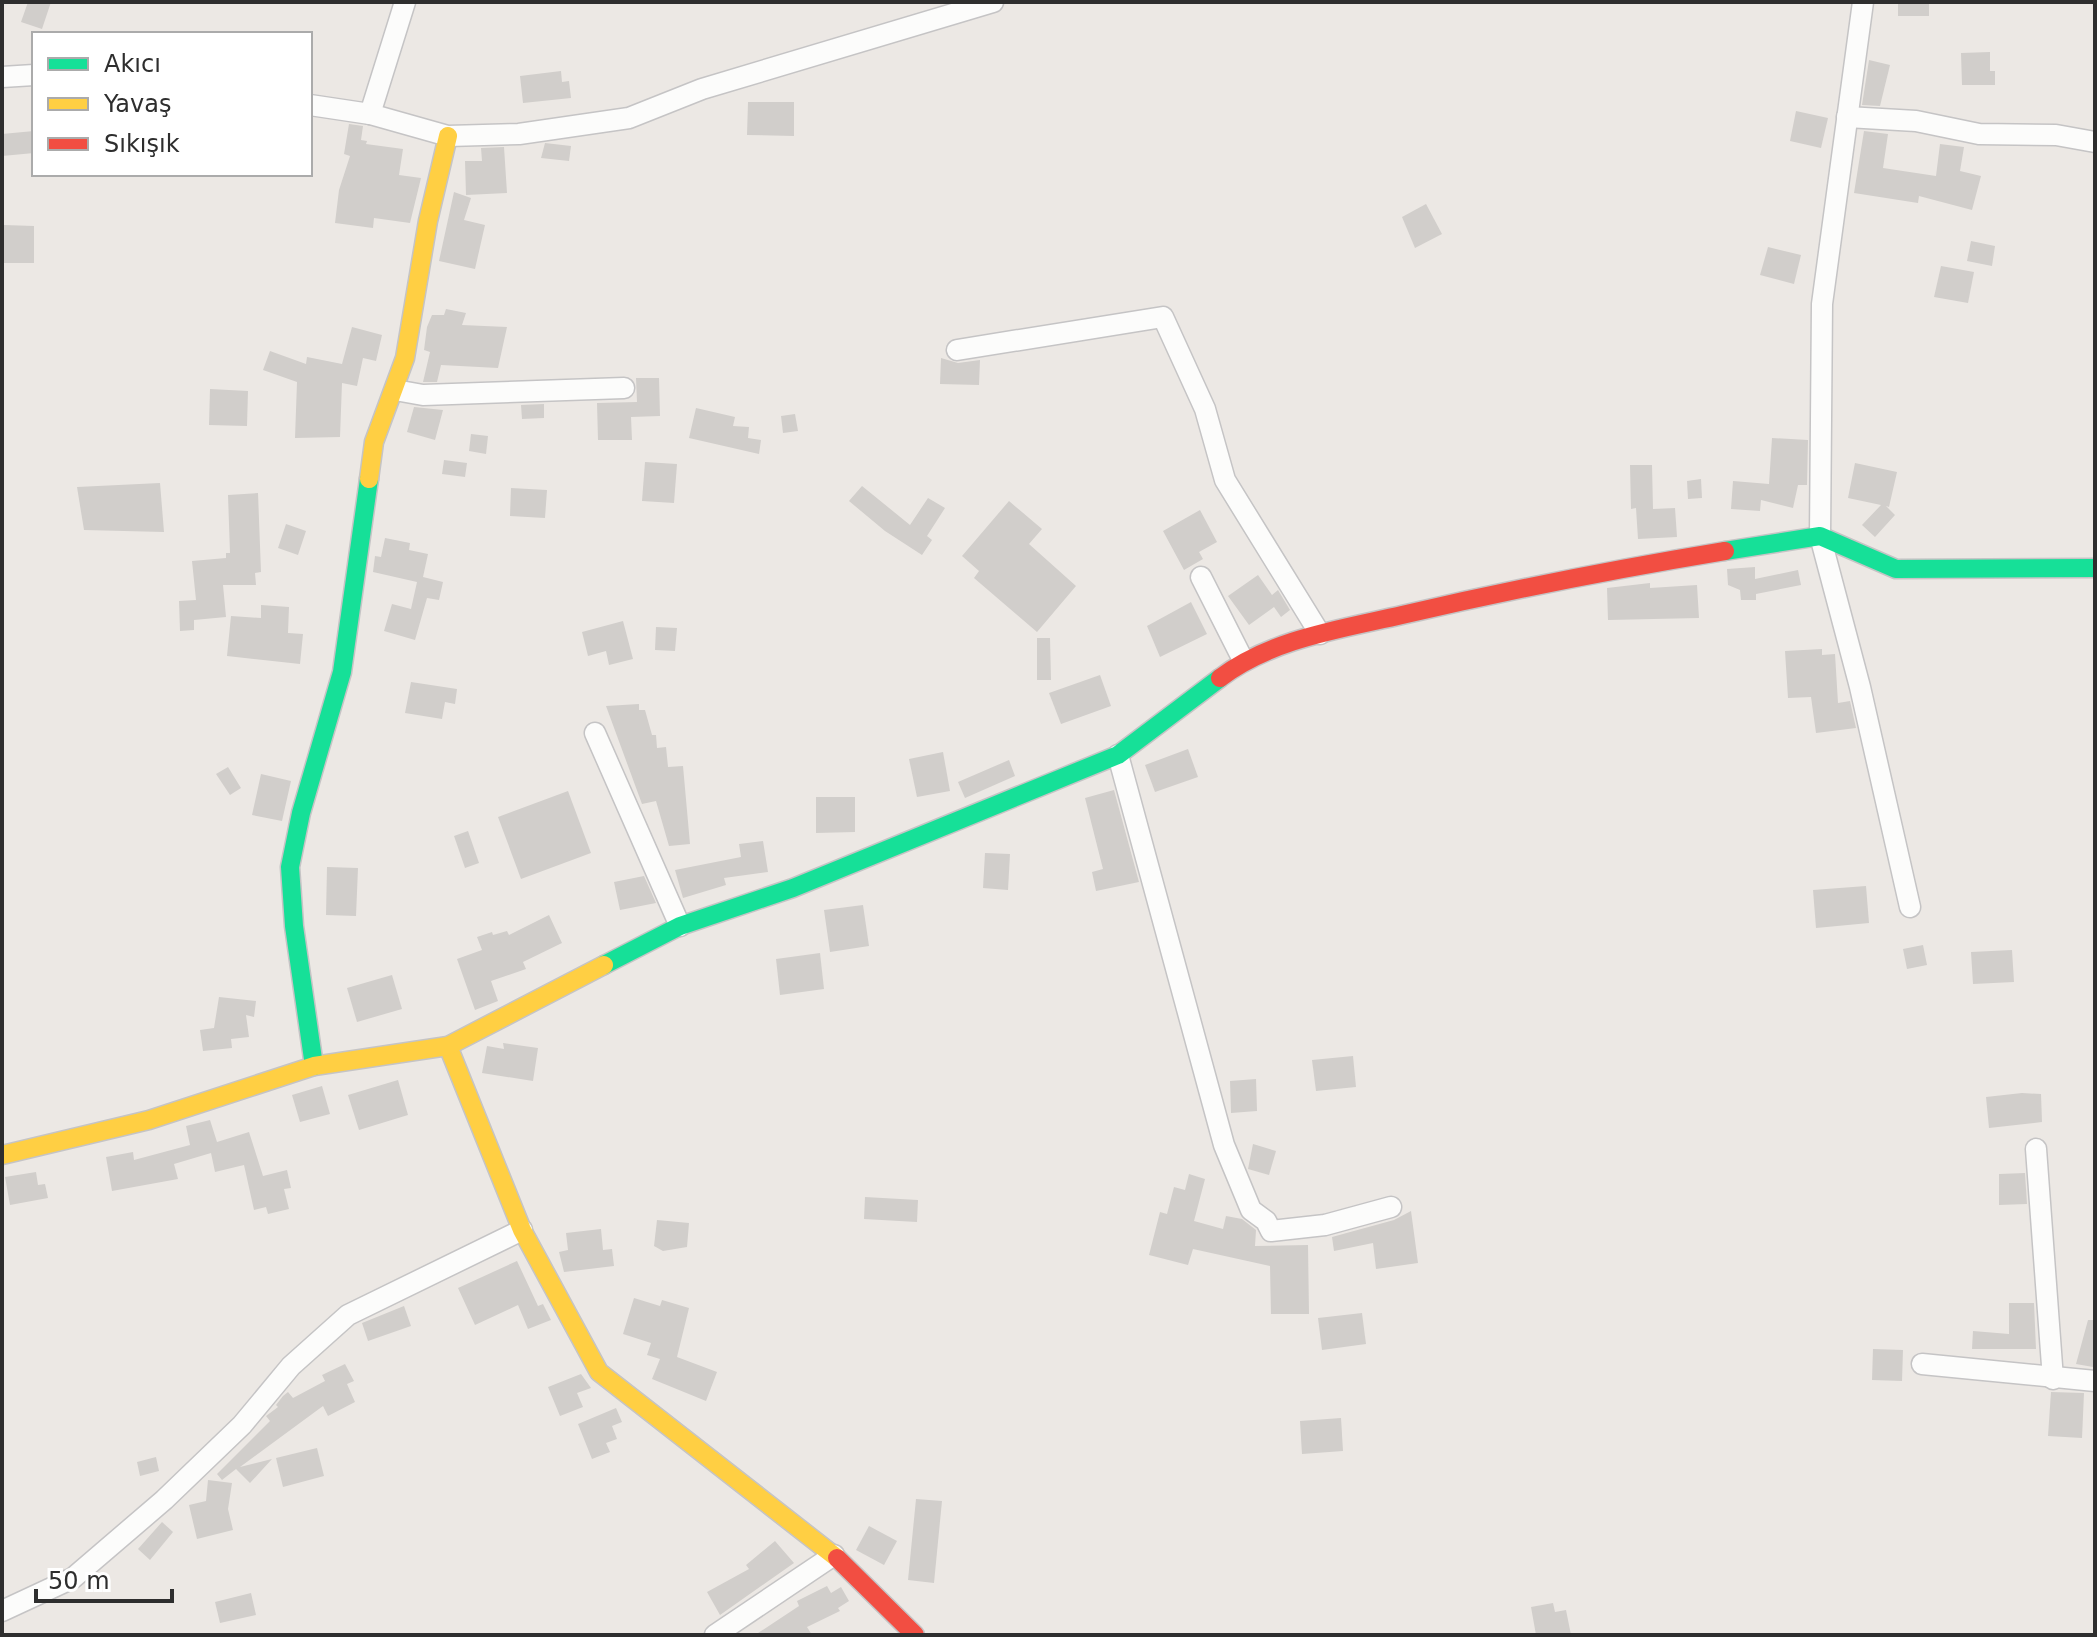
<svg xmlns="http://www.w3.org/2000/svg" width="2097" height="1637" font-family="'DejaVu Sans',sans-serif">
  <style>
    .building { fill: #d1cecb }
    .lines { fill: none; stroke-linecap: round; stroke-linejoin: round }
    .street-casing { stroke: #c5c4c5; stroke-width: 23 }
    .fast-casing { stroke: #c5c4c5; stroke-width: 21 }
    .slow-casing { stroke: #c5c4c5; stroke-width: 21 }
    .jam-casing { stroke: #c5c4c5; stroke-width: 21 }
    .street { stroke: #fcfcfb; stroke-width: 20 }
    .fast { stroke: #16e098; stroke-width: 18 }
    .slow { stroke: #ffcf43; stroke-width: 18 }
    .jam { stroke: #f24e42; stroke-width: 18 }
  </style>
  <rect width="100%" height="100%" fill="#ece8e4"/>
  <g class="building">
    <polygon points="28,2 51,2 42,29 21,22"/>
    <rect x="1898" y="2" width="31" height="14"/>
    <polygon points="1990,52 1990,71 1995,71 1995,85 1962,85 1961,53"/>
    <polygon points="1869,60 1890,65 1880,106 1862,105"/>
    <polygon points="561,71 562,82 569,81 571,98 523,103 520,76"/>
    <polygon points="748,102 794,102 794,136 747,135"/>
    <polygon points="1796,111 1828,118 1821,148 1790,141"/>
    <polygon points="349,124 363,126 361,140 367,141 366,144 403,149 399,175 421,178 410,223 374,218 373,228 335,223 339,190 350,156 344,154"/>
    <polygon points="34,131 34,153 2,156 2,134"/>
    <polygon points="1864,131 1888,134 1883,168 1936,176 1940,144 1964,147 1960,171 1981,176 1972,210 1919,196 1918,203 1854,193"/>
    <polygon points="545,143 571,146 569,161 541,158"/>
    <polygon points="504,147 507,193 466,195 465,161 482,161 481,148"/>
    <polygon points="454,192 471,198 464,220 485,225 475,269 439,261"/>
    <polygon points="1426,204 1442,234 1415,248 1402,217"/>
    <polygon points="4,225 34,226 34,263 4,263"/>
    <polygon points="1971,241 1995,246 1992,266 1967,261"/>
    <polygon points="1768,247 1801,255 1794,284 1760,275"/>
    <polygon points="1941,266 1974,272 1968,303 1934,297"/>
    <polygon points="446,309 466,313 462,325 507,327 498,368 441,365 437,382 423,382 430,352 424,350 427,327 432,315 444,315"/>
    <polygon points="352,327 382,335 376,361 363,358 357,386 342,383 340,437 295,438 297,382 263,370 270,351 306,364 307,357 342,364"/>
    <polygon points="941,358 958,363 980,360 979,385 940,384"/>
    <polygon points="636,378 659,378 660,416 631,417 632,440 598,440 597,403 637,402"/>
    <polygon points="210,389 248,391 247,426 209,425"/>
    <polygon points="544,404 544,418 522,419 521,405"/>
    <polygon points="414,407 443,410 435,440 407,432"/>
    <polygon points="696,408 735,417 733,426 749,427 748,438 761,440 759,454 689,438"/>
    <polygon points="795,414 798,431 783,433 781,416"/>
    <polygon points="471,434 488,436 486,454 469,451"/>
    <polygon points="1772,438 1808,440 1807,485 1798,485 1793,508 1761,500 1760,511 1731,509 1733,481 1769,484"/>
    <polygon points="444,460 467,463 465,477 442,474"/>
    <polygon points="645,462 677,464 674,503 642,501"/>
    <polygon points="1855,463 1897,472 1889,507 1886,506 1895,515 1875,537 1862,525 1881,505 1848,498"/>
    <polygon points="1630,465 1652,465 1653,509 1675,508 1677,537 1638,539 1636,508 1631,509"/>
    <polygon points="1701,479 1702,498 1688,499 1687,481"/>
    <polygon points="160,483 164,532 84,530 77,487"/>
    <polygon points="862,486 910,525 928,498 945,508 927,536 932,540 922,555 885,531 849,501"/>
    <polygon points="511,488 547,490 545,518 510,516"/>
    <polygon points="258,493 261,572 255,573 256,585 223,585 226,617 194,620 194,630 180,631 179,601 196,600 192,561 226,558 226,553 230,553 228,495"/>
    <polygon points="1009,501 1042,529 1029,544 1076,586 1037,632 974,578 979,571 962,556"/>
    <polygon points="1200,510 1217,542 1199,552 1203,559 1184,570 1163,531"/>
    <polygon points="286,524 306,531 298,555 278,548"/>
    <polygon points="385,538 410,543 409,550 428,554 423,577 443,582 439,600 427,598 415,640 384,631 392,604 411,609 417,582 373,572 375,556 381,557"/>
    <polygon points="1755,567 1755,579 1798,570 1801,585 1756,594 1756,600 1741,600 1740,590 1728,585 1727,569"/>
    <polygon points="1258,575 1272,595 1278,590 1290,610 1281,617 1274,607 1249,625 1228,596"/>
    <polygon points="1650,583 1650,588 1697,585 1699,618 1608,620 1607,588"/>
    <polygon points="1191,602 1207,634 1160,657 1147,626"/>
    <polygon points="261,605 289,607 288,633 303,634 300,664 227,656 231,616 261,618"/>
    <polygon points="623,621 633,659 609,665 606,651 588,656 582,632"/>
    <polygon points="656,627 677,628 675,651 655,650"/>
    <polygon points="1037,638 1050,638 1051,680 1037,680"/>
    <polygon points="1822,649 1822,655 1835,654 1838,703 1850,701 1856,728 1816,733 1811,697 1788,698 1785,651"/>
    <polygon points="1100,675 1111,706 1061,724 1049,693"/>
    <polygon points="411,682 457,689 455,704 445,702 442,719 405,713"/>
    <polygon points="639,704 639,710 645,710 652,735 656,735 657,748 666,747 668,767 683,766 690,844 669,846 656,801 642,804 606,706"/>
    <polygon points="1188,749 1198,777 1155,792 1145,765"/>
    <polygon points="943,752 950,791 917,797 909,759"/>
    <polygon points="1009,760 1015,776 965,798 958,782"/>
    <polygon points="228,767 241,788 230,795 216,774"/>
    <polygon points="261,774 291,781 282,821 252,815"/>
    <polygon points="1114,790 1139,882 1096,891 1092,872 1103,869 1085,798"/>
    <polygon points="568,791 591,853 521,879 498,817"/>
    <polygon points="816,797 855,797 855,832 816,833"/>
    <polygon points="468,831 479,863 465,868 454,836"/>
    <polygon points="763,841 768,872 724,878 726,885 683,898 675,870 741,857 739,844"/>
    <polygon points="985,853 1010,854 1008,890 983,888"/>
    <polygon points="327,867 358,868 356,916 326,915"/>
    <polygon points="644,876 656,903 620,910 614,882"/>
    <polygon points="1866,886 1869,923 1816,928 1813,890"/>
    <polygon points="863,905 869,946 830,952 824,910"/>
    <polygon points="549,915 562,943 523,962 526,969 491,981 498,1001 475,1010 457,959 482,950 477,937 492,932 493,935 507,931 509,935"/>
    <polygon points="1923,945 1927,965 1907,969 1903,949"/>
    <polygon points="2012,950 2014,982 1973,984 1971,952"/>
    <polygon points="820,953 824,989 780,995 776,959"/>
    <polygon points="392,975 402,1009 357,1022 347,988"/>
    <polygon points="219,997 256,1001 254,1017 246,1015 249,1037 231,1039 232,1048 203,1051 200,1030 214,1028"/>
    <polygon points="503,1043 538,1048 533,1081 482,1073 487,1046 504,1049"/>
    <polygon points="1353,1056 1356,1087 1316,1091 1312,1060"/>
    <polygon points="1256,1079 1257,1111 1231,1113 1230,1081"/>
    <polygon points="398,1080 408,1115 359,1130 348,1095"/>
    <polygon points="322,1086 330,1114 300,1122 292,1095"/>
    <polygon points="2022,1093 2041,1094 2042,1122 1989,1128 1986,1097"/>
    <polygon points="210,1120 217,1142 249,1132 263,1176 287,1170 291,1188 284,1189 289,1209 268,1214 266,1207 254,1210 244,1165 215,1172 211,1153 174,1164 178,1179 112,1191 106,1157 133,1152 134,1160 190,1145 186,1126"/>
    <polygon points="1253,1144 1276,1151 1269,1175 1248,1169"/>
    <polygon points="36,1172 38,1185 45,1184 48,1198 10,1205 5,1177"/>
    <polygon points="2025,1173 2027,1204 1999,1205 1999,1174"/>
    <polygon points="1189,1174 1205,1179 1194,1221 1223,1229 1226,1216 1242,1219 1256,1230 1255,1246 1308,1245 1309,1314 1271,1314 1270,1266 1193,1249 1188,1265 1149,1255 1160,1212 1167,1214 1174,1187 1185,1190"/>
    <polygon points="865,1197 918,1200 917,1222 864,1219"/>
    <polygon points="1411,1211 1418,1263 1376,1269 1373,1243 1334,1251 1332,1237 1394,1220"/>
    <polygon points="657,1220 689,1223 687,1247 663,1251 654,1246"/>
    <polygon points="601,1229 603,1250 612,1249 614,1266 564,1272 559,1252 568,1250 566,1233"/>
    <polygon points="517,1261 538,1306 543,1304 551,1320 528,1329 518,1305 475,1325 458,1288"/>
    <polygon points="634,1298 660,1306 662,1300 689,1308 677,1357 717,1372 706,1401 652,1379 660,1359 647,1355 651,1343 623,1334"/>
    <polygon points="2009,1303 2034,1303 2036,1349 1972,1349 1973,1331 2009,1334"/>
    <polygon points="404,1306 411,1326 368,1341 362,1323"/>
    <polygon points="1362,1313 1366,1344 1322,1350 1318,1318"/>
    <polygon points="2088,1320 2095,1320 2093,1367 2076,1364"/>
    <polygon points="1873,1349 1903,1350 1902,1381 1872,1380"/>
    <polygon points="345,1364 354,1381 347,1384 355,1402 328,1416 323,1406 240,1467 272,1459 250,1483 236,1469 222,1480 217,1474 270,1421 266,1416 278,1407 276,1405 283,1396 288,1392 293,1398 325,1381 322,1375"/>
    <polygon points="581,1374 591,1388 577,1393 583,1407 560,1416 548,1387"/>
    <polygon points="2051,1392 2084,1393 2082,1438 2048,1436"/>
    <polygon points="616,1408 622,1422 612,1426 617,1439 606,1443 610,1452 592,1459 578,1424"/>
    <polygon points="1341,1418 1343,1451 1302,1454 1300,1421"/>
    <polygon points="317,1448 324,1476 283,1487 276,1458"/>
    <polygon points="156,1457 159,1471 140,1476 137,1462"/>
    <polygon points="208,1480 232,1483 228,1509 233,1530 197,1539 189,1505 206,1501"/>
    <polygon points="916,1499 942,1501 934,1583 908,1580"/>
    <polygon points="162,1522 173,1532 150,1560 138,1549"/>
    <polygon points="869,1526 897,1541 884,1565 856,1550"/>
    <polygon points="775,1541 794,1563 720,1615 707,1592 749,1569 746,1565"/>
    <polygon points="827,1586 831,1593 841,1587 849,1601 838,1608 840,1611 807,1627 812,1635 755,1635 799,1606 797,1601"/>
    <polygon points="251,1593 256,1615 220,1623 215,1602"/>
    <polygon points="1553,1603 1555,1612 1566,1610 1571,1635 1536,1635 1531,1607"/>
  </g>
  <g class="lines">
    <g class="street-casing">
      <g id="street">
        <polyline points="1863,2 1822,304 1820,536 1860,687 1910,907"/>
        <polyline points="2,77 34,75"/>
        <polyline points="310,105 370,114 448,136 519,134 629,118 702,89 993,2"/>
        <polyline points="370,114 405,2"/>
        <polyline points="1847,117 1916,121 1979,134 2056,135 2095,142"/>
        <polyline points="957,350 1163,317 1205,409 1225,480 1320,634"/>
        <polyline points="395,390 423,395 624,388"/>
        <polyline points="1201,577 1243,660"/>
        <polyline points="595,733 680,926"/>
        <polyline points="1118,755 1224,1145 1251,1210 1266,1221 1271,1231 1325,1225 1391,1207"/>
        <polyline points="2036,1149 2053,1379"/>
        <polyline points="1922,1364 2095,1381"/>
        <polyline points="2,1611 73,1578 164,1500 242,1425 291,1366 348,1315 522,1230"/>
        <polyline points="715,1635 834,1555"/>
      </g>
    </g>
    <g class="fast-casing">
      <g id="fast">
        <polyline points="1725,551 1820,536 1896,569 2095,568"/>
        <polyline points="604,965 680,926 793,888 1118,755 1220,678"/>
        <polyline points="314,1066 294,926 290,867 301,813 342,672 369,479"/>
      </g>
    </g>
    <g class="slow-casing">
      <g id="slow">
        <polyline points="369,479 374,442 405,358 428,221 448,136"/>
        <polyline points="448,1046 522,1230 599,1372 837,1558"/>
        <polyline points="2,1155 149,1120 314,1066 448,1046 604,965"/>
      </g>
    </g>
    <g class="jam-casing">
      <g id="jam">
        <path d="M 1220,678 C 1271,639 1341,629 1402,615 C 1509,590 1616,569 1725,551"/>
        <polyline points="837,1558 915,1635"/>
      </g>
    </g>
    <use href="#street" class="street"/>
    <use href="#fast" class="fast"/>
    <use href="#slow" class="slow"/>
    <use href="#jam" class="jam"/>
  </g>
  <rect width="2097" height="1637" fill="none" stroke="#2e2e2e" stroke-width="8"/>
  <rect x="32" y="32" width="280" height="144" fill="#ffffff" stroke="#ababab" stroke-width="2"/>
  <rect x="48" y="58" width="40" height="12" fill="#16e098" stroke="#ababab" stroke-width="2"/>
  <text x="104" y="72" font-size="24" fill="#2e2e2e">Akıcı</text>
  <rect x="48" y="98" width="40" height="12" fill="#ffcf43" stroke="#ababab" stroke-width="2"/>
  <text x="104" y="112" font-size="24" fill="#2e2e2e">Yavaş</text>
  <rect x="48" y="138" width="40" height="12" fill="#f24e42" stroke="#ababab" stroke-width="2"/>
  <text x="104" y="152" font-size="24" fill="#2e2e2e">Sıkışık</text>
  <path d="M36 1589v12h136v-12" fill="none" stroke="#2e2e2e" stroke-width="4"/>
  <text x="48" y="1589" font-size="24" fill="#2e2e2e" stroke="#ffffff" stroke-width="6" paint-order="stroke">50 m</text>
</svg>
